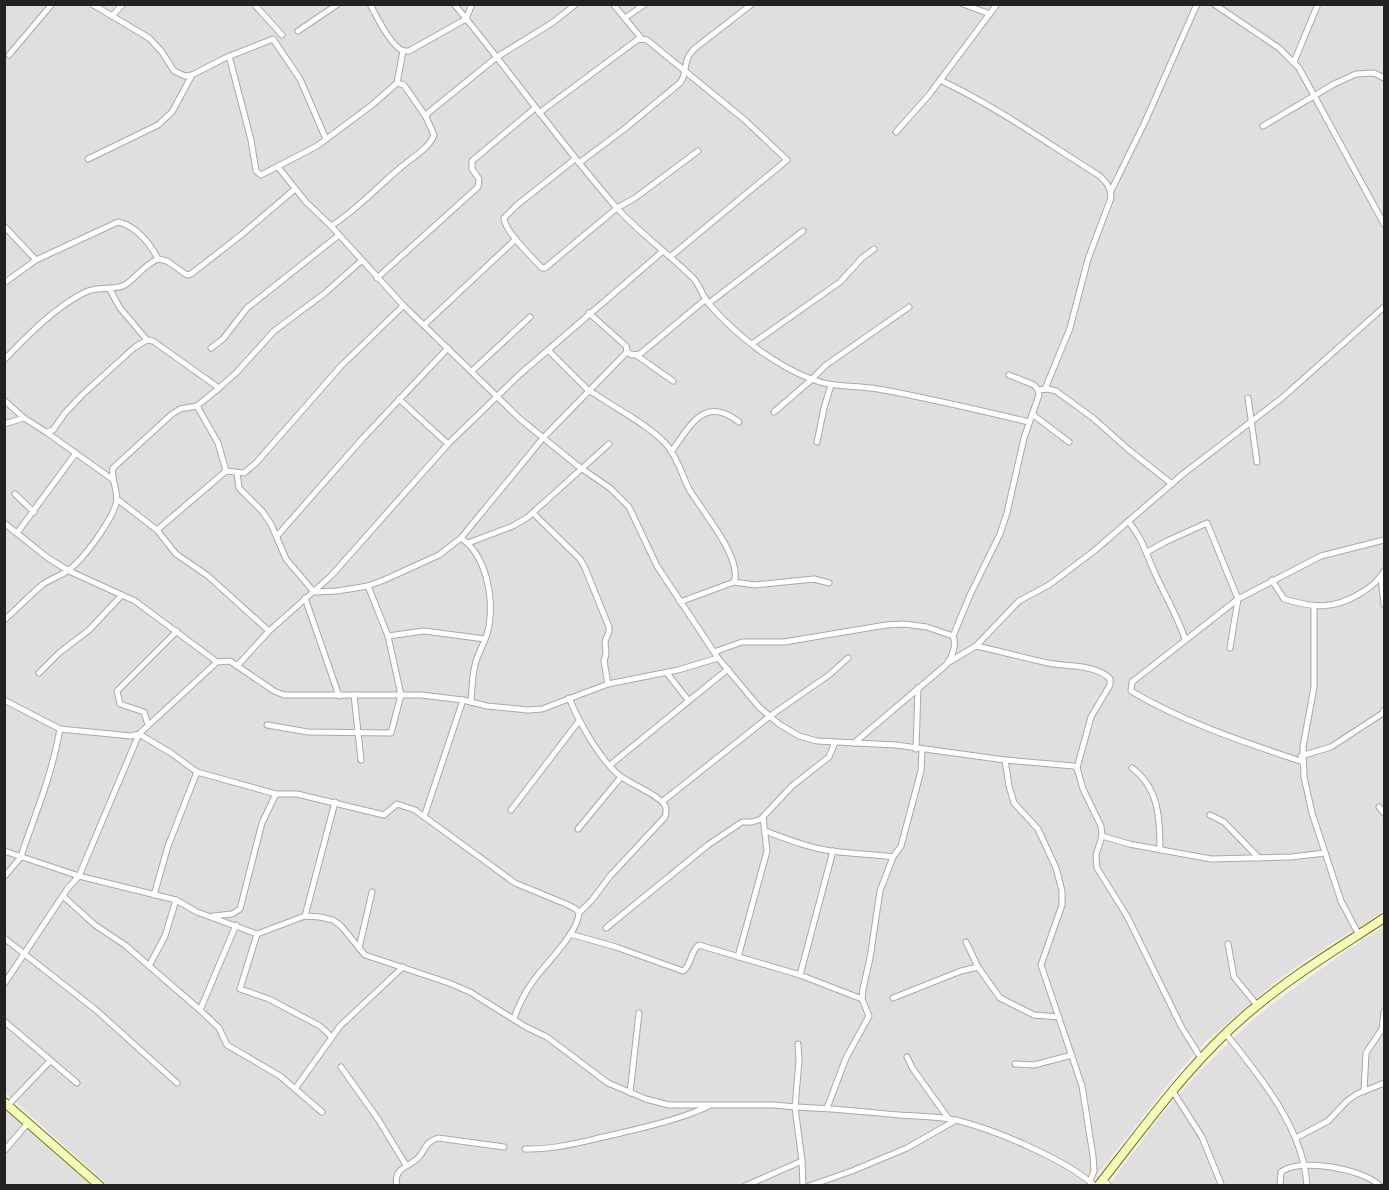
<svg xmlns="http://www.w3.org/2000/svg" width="1389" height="1190" font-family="'Fira Sans Condensed',sans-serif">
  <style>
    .residential { fill: #e0dfdf }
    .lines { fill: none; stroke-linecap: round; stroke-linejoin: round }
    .street-casing { stroke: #a9a9a9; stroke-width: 7 }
    .secondary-casing { stroke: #707d05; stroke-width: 10 }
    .street { stroke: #fff; stroke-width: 5 }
    .secondary { stroke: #f7fabf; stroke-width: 8 }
  </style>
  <rect width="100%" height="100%" fill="#f2efe9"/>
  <g class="residential">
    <polygon points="5,5 1384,5 1384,911 1309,958 1275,982 1204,1043 1174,1077 1089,1185 108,1185 5,1093"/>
    <polygon points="1384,927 1384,1185 1108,1186 1163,1113 1199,1072 1249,1023 1275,1002 1349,949"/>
    <polygon points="4,1108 35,1135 91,1185 5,1185"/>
  </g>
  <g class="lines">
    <g class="street-casing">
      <g id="street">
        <polyline points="92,4 149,38 162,52 174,71 185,76 192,75 225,58 273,39 300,79 326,139"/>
        <polyline points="254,4 282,35"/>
        <path d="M 370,4 C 376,16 389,42 400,49 C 403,52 405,51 409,51 L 466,19 L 472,4"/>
        <path d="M 454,4 C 510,71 559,142 616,207 C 639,233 668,253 693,278 C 700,285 702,296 709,304 C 736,335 773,364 811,379 C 833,388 855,385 878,389 C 928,398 979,410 1029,422"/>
        <polyline points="613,4 642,39 647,40 746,121 787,160 670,257"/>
        <polyline points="963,4 990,14"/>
        <polyline points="1214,4 1279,48 1299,68 1384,224"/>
        <polyline points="112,16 123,4"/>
        <polyline points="625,18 645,4"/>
        <polyline points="298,31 338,4"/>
        <polyline points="9,55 52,4"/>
        <polyline points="229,56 251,140 256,171 261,175 317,146 372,105 397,83 403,51"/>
        <polyline points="1294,62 1318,4"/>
        <path d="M 940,80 C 997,107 1047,143 1100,176 C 1107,183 1111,188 1111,198 L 1088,259 L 1070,328 L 1045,389"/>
        <polyline points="397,83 404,85 426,117"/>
        <polyline points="539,113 637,40 642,39"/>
        <polyline points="1263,126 1334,84 1356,74 1374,73 1384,78"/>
        <polyline points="896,132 929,95 997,4"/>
        <polyline points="88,159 158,125 172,112 192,75"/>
        <path d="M 575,159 L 517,205 L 504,218 C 505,232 532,257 542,268 L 545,268 L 617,208 L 635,198 L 698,151"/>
        <path d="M 579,163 L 623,130 L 680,83 C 689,70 681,63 694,49 L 752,4"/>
        <polyline points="278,167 306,202 331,226 402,304 520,419 578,466 610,488 629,507 657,566 718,658 759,707 779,724 799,736 817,741 896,745 1005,760 1074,766 1077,768 1083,789 1101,826 1102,836 1096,855 1097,868 1127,916 1182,1028 1201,1058"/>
        <polyline points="1111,191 1144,124 1197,4"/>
        <polyline points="4,226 36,260"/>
        <path d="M 331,226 C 358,209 376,188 400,168 C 411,158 429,149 434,135 L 426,117 L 428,113 L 497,57 L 552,23 L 576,4"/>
        <polyline points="377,278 478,187 479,179 472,169 472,161 535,108"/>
        <path d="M 4,283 L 36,260 L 118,222 C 136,226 150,243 158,259"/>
        <polyline points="109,288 120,308 147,340"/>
        <polyline points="709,303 803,231"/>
        <polyline points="424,325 516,239"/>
        <polyline points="752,344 840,282 862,258 874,249"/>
        <polyline points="211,348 223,339 247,308 339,235"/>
        <path d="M 548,350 L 589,391 L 595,394 C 618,410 647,424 666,444 C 677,456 682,475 689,489 C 701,510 743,558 734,582 L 680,602"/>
        <polyline points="627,352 632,355 640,354 706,299"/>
        <polyline points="636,355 673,381"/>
        <path d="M 4,360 C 27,336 58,304 88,291 C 100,286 113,291 125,285 C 137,277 145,264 158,259 L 167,261 L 187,275 L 191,274 L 241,235 L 295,189"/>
        <polyline points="472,371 530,317"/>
        <polyline points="1009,375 1034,385 1038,390 1048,389 1056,391 1093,418 1129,450 1172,484"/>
        <polyline points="1248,398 1257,462"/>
        <polyline points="399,399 448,444"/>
        <polyline points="4,400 24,418 46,432 53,430 65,413 82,395 135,347 147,340 153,341 219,388 237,372 274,331 325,293 361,261"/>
        <polyline points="197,406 218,443 226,471"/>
        <polyline points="774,412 811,380 826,365 909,307"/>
        <polyline points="1032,414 1069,442"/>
        <polyline points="4,424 24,418"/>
        <polyline points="46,432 112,479"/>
        <polyline points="817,442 824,408 831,385"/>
        <path d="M 671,452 C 691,425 704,395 739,422"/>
        <polyline points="237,473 239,488 262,511 271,524 286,559 314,592 337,591 368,586 384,580 439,555 461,538 543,438 627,352 626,346 589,313"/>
        <polyline points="15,494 34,512"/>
        <polyline points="117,499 157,530 176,554 208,576 269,631"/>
        <polyline points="533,513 580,559 585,568 609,627 609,632 605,641 606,654 604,661 608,684"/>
        <path d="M 1129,522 C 1143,540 1145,551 1154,571 C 1164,594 1177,615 1185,639"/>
        <polyline points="4,523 48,558 69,571 135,601 217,662"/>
        <polyline points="157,530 226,471 244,473 256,463 341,366 403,306"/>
        <polyline points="17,533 76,453"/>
        <polyline points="277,536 363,438 448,348"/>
        <path d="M 461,538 C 486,555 494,597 489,626 C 487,640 478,652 475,665 C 472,677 472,690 471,702"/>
        <polyline points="468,543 513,526 528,517 609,444"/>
        <polyline points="1147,552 1165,542 1207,523 1238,599 1230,648"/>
        <polyline points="1381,578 1384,604"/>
        <path d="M 1272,580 L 1284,599 C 1314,608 1333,610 1361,593 C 1371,587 1379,581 1384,571"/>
        <polyline points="734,582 755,585 814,579 829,583"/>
        <polyline points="305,598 339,696"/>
        <polyline points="1314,606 1314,687 1303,747 1304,777 1312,813 1341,901 1359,935"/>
        <path d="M 4,620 C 17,609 29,596 42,585 C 51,578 62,576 70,569 C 85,557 110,523 116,504 C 120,493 110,480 113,468 L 172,414 L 180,409 L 197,406 L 219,388"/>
        <polyline points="388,636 424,631 485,639"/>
        <polyline points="953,636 970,595 1000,534 1007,513 1024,438 1039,395 1038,390"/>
        <path d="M 976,646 C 1000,651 1024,658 1048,663 C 1067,667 1096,664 1110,679 L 1110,685 L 1091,717 L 1077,768"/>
        <path d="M 714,652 L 742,642 L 784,642 L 886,625 L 904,624 L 927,627 L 953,636 C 957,645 952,658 946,665 L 854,743"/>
        <polyline points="949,662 976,646 1019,601 1049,585 1094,551 1183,474 1282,398 1384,307"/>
        <polyline points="237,666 269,631 331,576 448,444 519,375 663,251"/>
        <polyline points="39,673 59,653 89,630 122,595"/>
        <polyline points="667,673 688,700"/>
        <polyline points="354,695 361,760"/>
        <polyline points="4,700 60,729 131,736 139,734 217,662 230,661 274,691 284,695 421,695 463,700 487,706 528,710 542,709 608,684 678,670 718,658"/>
        <polyline points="148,725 144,712 120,704 117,691 177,631"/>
        <polyline points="267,725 308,732 391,733 401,695 388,636 368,586"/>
        <polyline points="916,749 918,688"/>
        <polyline points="1301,756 1331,747 1383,713 1384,710"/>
        <polyline points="1005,760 1009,786 1014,803 1038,829 1056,868 1062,891 1062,905 1041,965 1082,1086 1093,1156 1094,1171 1090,1181"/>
        <path d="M 1303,762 C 1244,742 1185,723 1131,691 L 1132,682 L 1238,599 L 1321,556 L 1384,540"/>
        <polyline points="610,765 728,669"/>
        <path d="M 1132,768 C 1159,788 1160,819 1160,850"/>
        <polyline points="663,801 770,716 829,675 848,658"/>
        <polyline points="1379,807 1384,813"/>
        <polyline points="511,810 579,721"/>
        <polyline points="1210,815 1224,822 1259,858"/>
        <polyline points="424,817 463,700"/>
        <polyline points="578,829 621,777"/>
        <path d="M 765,831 C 787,839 809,848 832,851 C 853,854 873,854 893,857"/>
        <polyline points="1102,836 1129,844 1211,859 1291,857 1325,853"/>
        <polyline points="4,851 79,876 176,900 197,912 257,934 305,916 320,917 333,920 341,926 365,955 449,983 470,992 526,1027 547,1037 608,1083 646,1099 669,1105 774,1105 795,1107 799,1061 798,1044"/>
        <path d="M 4,877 L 21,857 L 24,847 C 38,808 53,770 60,729"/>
        <polyline points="154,895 168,846 197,772"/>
        <polyline points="63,896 95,925 125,945 200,1010 219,1028 227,1045 280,1076 322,1112"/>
        <polyline points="213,916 232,914 240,909 262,823 276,794"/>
        <polyline points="305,916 335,802"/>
        <polyline points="606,928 708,845 742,822 752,822 761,819 792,786 829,757 835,742"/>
        <polyline points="257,934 240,989 269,999 320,1026 332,1037"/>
        <path d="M 570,934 L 616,947 L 683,971 C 692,965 690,951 699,945 L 800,975 L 862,999"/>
        <polyline points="4,938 96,1010 177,1083"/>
        <polyline points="966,942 978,967 1000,998 1034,1015 1059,1017"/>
        <polyline points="1228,944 1234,977 1257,1005"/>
        <polyline points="359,948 372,892"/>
        <polyline points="738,957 767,851 763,817"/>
        <polyline points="149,966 165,936 176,900"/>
        <polyline points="800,975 833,851"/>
        <polyline points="4,984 68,888 79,876 139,734 171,753 197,772 276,794 297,794 384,815 397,804 415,810 515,883 566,904 576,909 579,913"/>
        <polyline points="893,998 961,971 978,967"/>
        <polyline points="200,1010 236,925"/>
        <path d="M 514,1018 C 519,1004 525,992 534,980 C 546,963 578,933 579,913 L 592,900 L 610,876 L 665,817 C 666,816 666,809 666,808 C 664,797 630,784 620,776 C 600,760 579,722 569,698"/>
        <polyline points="4,1021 77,1083"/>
        <polyline points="1382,1029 1384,1012"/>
        <path d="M 1226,1034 C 1260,1076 1304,1130 1307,1186"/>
        <polyline points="907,1057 913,1069 948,1118"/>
        <polyline points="1015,1064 1034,1065 1072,1055"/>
        <polyline points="341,1067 378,1119 406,1165"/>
        <polyline points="295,1089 340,1026 403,967"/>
        <polyline points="1172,1090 1202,1137 1221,1184"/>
        <polyline points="1364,1091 1366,1053 1382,1029 1384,1031"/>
        <polyline points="630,1093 639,1013"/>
        <polyline points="8,1105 50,1061"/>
        <polyline points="827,1108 846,1058 869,1016 862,999 863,989 870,958 880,891 893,857 901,846 921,771 922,750"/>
        <polyline points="1296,1138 1328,1121 1347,1101 1357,1094 1384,1083"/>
        <path d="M 525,1149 C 553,1150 581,1142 608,1136 C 642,1128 675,1121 707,1107"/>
        <polyline points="4,1151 28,1123"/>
        <polyline points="1103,1179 1109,1186"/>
        <path d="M 397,1186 C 393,1167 408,1168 418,1158 C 427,1149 423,1143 438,1138 L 504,1147"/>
        <polyline points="745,1186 802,1161"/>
        <path d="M 803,1186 L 802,1161 L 795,1107 C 830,1108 865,1112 900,1115 C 916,1116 934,1116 950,1119 C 990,1127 1065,1159 1095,1186"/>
        <polyline points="809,1186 852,1171 907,1148 956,1120"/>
        <path d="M 1280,1186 L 1281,1172 C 1299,1157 1364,1169 1380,1186"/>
      </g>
    </g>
    <g class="secondary-casing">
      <g id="secondary">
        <polyline points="4,1102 100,1186"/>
        <path d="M 1098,1186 C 1148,1122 1195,1055 1259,1004 C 1298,972 1342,946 1384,918"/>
      </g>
    </g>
    <use href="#street" class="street"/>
    <use href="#secondary" class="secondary"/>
  </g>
  <rect width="1389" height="1190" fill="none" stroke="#222222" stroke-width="12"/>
</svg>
